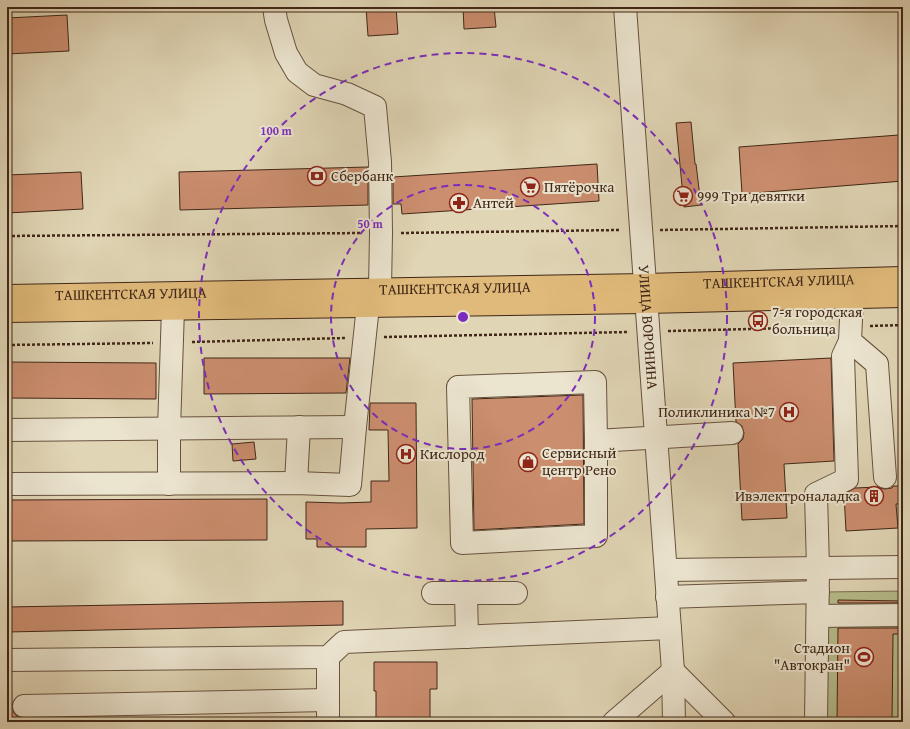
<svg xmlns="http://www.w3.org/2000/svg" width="910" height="729" font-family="'Gentium Book Plus',serif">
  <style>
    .green { fill: #b6bc8b; stroke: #7b7251 }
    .building { fill: #cb8e6f; stroke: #402717 }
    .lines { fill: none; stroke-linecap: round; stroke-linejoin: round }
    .minor-casing { stroke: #68523e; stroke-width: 24 }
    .major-casing { stroke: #402717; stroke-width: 24 }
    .path { stroke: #402717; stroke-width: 2.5; stroke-dasharray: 3 2; stroke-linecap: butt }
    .minor { stroke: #ebe4cf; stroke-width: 22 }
    .major { stroke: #e0ba7a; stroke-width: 22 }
    .ring { fill: none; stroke: #7b2cbf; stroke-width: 2; stroke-dasharray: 7 5 }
    .labels { text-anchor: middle; stroke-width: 4; stroke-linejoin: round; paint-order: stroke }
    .poi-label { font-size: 15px; fill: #402717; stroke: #ebe4cf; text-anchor: start }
    .street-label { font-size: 15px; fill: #402717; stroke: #ebe4cf }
    .centre { fill: #7b2cbf; stroke: #ebe4cf; stroke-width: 2 }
    .ring-label { font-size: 12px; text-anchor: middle; font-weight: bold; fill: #7b2cbf; stroke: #ebe4cf; stroke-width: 4; stroke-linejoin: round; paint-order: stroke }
  </style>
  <rect width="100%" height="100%" fill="#e0d5b5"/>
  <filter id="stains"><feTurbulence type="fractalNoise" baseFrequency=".005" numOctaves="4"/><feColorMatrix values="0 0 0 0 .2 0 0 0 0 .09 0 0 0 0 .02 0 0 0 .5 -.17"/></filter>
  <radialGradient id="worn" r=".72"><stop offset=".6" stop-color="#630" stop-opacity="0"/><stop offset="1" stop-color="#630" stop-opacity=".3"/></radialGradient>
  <polygon class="green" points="903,591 903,722 826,722 824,592"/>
  <g class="building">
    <polygon points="366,7 396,7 398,34 368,36"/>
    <polygon points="463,7 494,7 496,27 464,29"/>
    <polygon points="67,15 69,51 7,54 7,18"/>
    <polygon points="691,122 695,164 696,164 701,205 684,207 676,123"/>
    <polygon points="899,135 903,181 742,194 739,147"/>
    <polygon points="597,164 599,201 402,214 401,204 393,204 393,177"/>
    <polygon points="368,167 368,205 180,210 179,172"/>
    <polygon points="81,172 83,209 7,213 7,175"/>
    <polygon points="204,358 350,358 346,393 204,394"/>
    <polygon points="831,358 834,461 784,464 787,518 742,520 738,444 743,439 744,433 742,426 736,422 733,363"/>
    <polygon points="7,362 156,363 156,399 7,398"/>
    <polygon points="583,395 584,524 474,530 472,399"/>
    <polygon points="370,403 416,403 417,528 366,529 366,547 317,547 317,539 306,539 306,502 341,503 371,502 371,481 389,481 388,430 369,430"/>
    <polygon points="254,442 256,459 233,461 232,444"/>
    <polygon points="893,486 903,486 903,504 896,504 898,528 846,531 844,494 855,488 878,487 880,488 885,489 892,488"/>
    <polygon points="267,499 267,540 7,541 7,500"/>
    <polygon points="838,600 903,601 903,603 838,603"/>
    <polygon points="343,601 343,625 7,632 7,607"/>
    <polygon points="838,628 903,628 903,634 893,634 892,722 837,722"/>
    <polygon points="374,662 437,662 437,689 430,689 430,722 376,722 376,691 374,691"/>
    <polygon points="7,705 12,705 14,713 18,717 22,718 23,722 7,722"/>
  </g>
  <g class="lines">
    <g class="minor-casing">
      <g id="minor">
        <polyline points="274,7 276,20 286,53 297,72 314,85 347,94 375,107 380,162 381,233 380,289"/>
        <path id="s1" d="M 625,7 L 673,671 L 674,722"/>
        <polyline points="852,297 850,341 877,364 885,477"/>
        <polyline points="7,430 355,427"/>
        <polyline points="596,441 596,536 462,543 458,387 595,382 596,441 732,433"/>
        <polyline points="296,483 299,427"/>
        <polyline points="7,484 296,483 350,485 355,427 368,306"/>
        <polyline points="169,484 169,429 173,309"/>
        <polyline points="666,570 903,567"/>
        <polyline points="433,593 516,593"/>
        <polyline points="466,593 467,637"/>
        <polyline points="667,597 818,592"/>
        <polyline points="818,616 903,615"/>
        <polyline points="7,660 328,657 344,642 670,628"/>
        <polyline points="673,671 724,722"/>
        <polyline points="24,706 328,700"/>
        <polyline points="328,722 328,657"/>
        <polyline points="614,722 673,671"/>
        <polyline points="816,722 818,568 816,494 847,479 843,356 850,341"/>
      </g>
    </g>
    <g class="major-casing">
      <g id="major">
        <path id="s2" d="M 7,296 L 645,285 L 903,278"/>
        <polyline points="7,311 646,302 903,296"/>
      </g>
    </g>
    <g class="path">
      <polyline points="660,230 903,226"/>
      <polyline points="401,233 620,230"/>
      <polyline points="7,236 362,233"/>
      <polyline points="870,326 903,325"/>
      <polyline points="668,331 833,327"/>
      <polyline points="384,337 629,332"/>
      <polyline points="192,342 345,338"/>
      <polyline points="7,345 153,343"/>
    </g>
    <use href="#minor" class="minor"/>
    <use href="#major" class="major"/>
  </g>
  <g class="ring">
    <circle cx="463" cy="317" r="132"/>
    <circle cx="463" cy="317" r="264"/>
  </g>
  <defs>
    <g id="bank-ring" transform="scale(1)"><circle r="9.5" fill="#ebe4cf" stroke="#8f2418" stroke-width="1.5"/><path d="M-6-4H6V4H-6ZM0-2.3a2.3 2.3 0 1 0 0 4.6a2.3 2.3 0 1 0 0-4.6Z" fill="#8f2418"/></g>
    <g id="supermarket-ring" transform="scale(1)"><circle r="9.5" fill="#ebe4cf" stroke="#8f2418" stroke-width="1.5"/><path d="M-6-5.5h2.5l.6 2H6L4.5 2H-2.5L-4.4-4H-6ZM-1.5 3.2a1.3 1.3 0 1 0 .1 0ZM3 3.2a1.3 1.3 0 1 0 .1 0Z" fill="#8f2418"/></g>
    <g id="pharmacy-ring" transform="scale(1)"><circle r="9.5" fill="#ebe4cf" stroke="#8f2418" stroke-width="1.5"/><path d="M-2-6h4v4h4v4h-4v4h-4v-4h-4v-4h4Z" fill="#8f2418"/></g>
    <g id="bus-ring" transform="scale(1)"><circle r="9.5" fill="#ebe4cf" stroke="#8f2418" stroke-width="1.5"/><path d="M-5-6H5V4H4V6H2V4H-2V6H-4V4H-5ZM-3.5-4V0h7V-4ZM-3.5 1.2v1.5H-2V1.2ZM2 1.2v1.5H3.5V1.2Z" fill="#8f2418"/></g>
    <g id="hospital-ring" transform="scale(1)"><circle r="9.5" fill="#ebe4cf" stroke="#8f2418" stroke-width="1.5"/><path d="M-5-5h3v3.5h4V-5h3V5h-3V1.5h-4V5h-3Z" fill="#8f2418"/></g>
    <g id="shop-ring" transform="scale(1)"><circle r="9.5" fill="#ebe4cf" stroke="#8f2418" stroke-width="1.5"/><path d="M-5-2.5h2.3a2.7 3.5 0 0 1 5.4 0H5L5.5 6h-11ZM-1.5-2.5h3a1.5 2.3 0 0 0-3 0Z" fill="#8f2418"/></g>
    <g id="building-ring" transform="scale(1)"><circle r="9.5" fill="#ebe4cf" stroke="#8f2418" stroke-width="1.5"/><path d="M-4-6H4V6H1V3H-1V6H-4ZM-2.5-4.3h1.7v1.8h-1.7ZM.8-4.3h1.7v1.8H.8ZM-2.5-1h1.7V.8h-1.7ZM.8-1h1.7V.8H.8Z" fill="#8f2418"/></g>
    <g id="stadium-ring" transform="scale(1)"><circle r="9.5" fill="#ebe4cf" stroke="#8f2418" stroke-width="1.5"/><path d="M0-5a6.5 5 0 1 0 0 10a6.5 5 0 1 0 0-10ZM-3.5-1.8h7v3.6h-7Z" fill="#8f2418"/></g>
  </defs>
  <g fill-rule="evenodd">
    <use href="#bank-ring" x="317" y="176"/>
    <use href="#supermarket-ring" x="530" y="187"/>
    <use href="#supermarket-ring" x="683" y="196"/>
    <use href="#pharmacy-ring" x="459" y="203"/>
    <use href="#bus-ring" x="758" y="321"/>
    <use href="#hospital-ring" x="789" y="412"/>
    <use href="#hospital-ring" x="406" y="454"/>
    <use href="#shop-ring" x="528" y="462"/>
    <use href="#building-ring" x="874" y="496"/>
    <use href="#stadium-ring" x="864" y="657"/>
  </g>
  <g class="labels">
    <g class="poi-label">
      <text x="331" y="181">Сбербанк</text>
      <text x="544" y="192">Пятёрочка</text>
      <text x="697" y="201">999 Три девятки</text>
      <text x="473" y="208">Антей</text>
      <text x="772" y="317">7-я городская<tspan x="772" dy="17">больница</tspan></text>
      <text x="775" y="417" text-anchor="end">Поликлиника №7</text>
      <text x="542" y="458">Сервисный<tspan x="542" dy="17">центр Рено</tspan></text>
      <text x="420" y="459">Кислород</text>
      <text x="860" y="501" text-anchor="end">Ивэлектроналадка</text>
      <text x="850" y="653" text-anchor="end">Стадион<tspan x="850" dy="17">"Автокран"</tspan></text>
    </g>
    <g class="street-label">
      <text dy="5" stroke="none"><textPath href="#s2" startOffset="772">ТАШКЕНТСКАЯ УЛИЦА</textPath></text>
      <text dy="5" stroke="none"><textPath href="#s2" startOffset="448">ТАШКЕНТСКАЯ УЛИЦА</textPath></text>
      <text dy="5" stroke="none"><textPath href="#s2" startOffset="124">ТАШКЕНТСКАЯ УЛИЦА</textPath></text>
      <text dy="5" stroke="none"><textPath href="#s1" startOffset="321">УЛИЦА ВОРОНИНА</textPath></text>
    </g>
  </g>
  <circle cx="463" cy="317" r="6" class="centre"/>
  <g class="ring-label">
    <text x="276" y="135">100 m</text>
    <text x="370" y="228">50 m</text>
  </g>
  <rect width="910" height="729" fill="none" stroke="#e0d5b5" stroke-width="24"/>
  <rect x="8" y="8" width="894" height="713" fill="none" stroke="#402717" stroke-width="2"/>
  <rect x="12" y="12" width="886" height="705" fill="none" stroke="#402717"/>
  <rect width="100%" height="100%" filter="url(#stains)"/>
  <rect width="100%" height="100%" fill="url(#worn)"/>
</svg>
